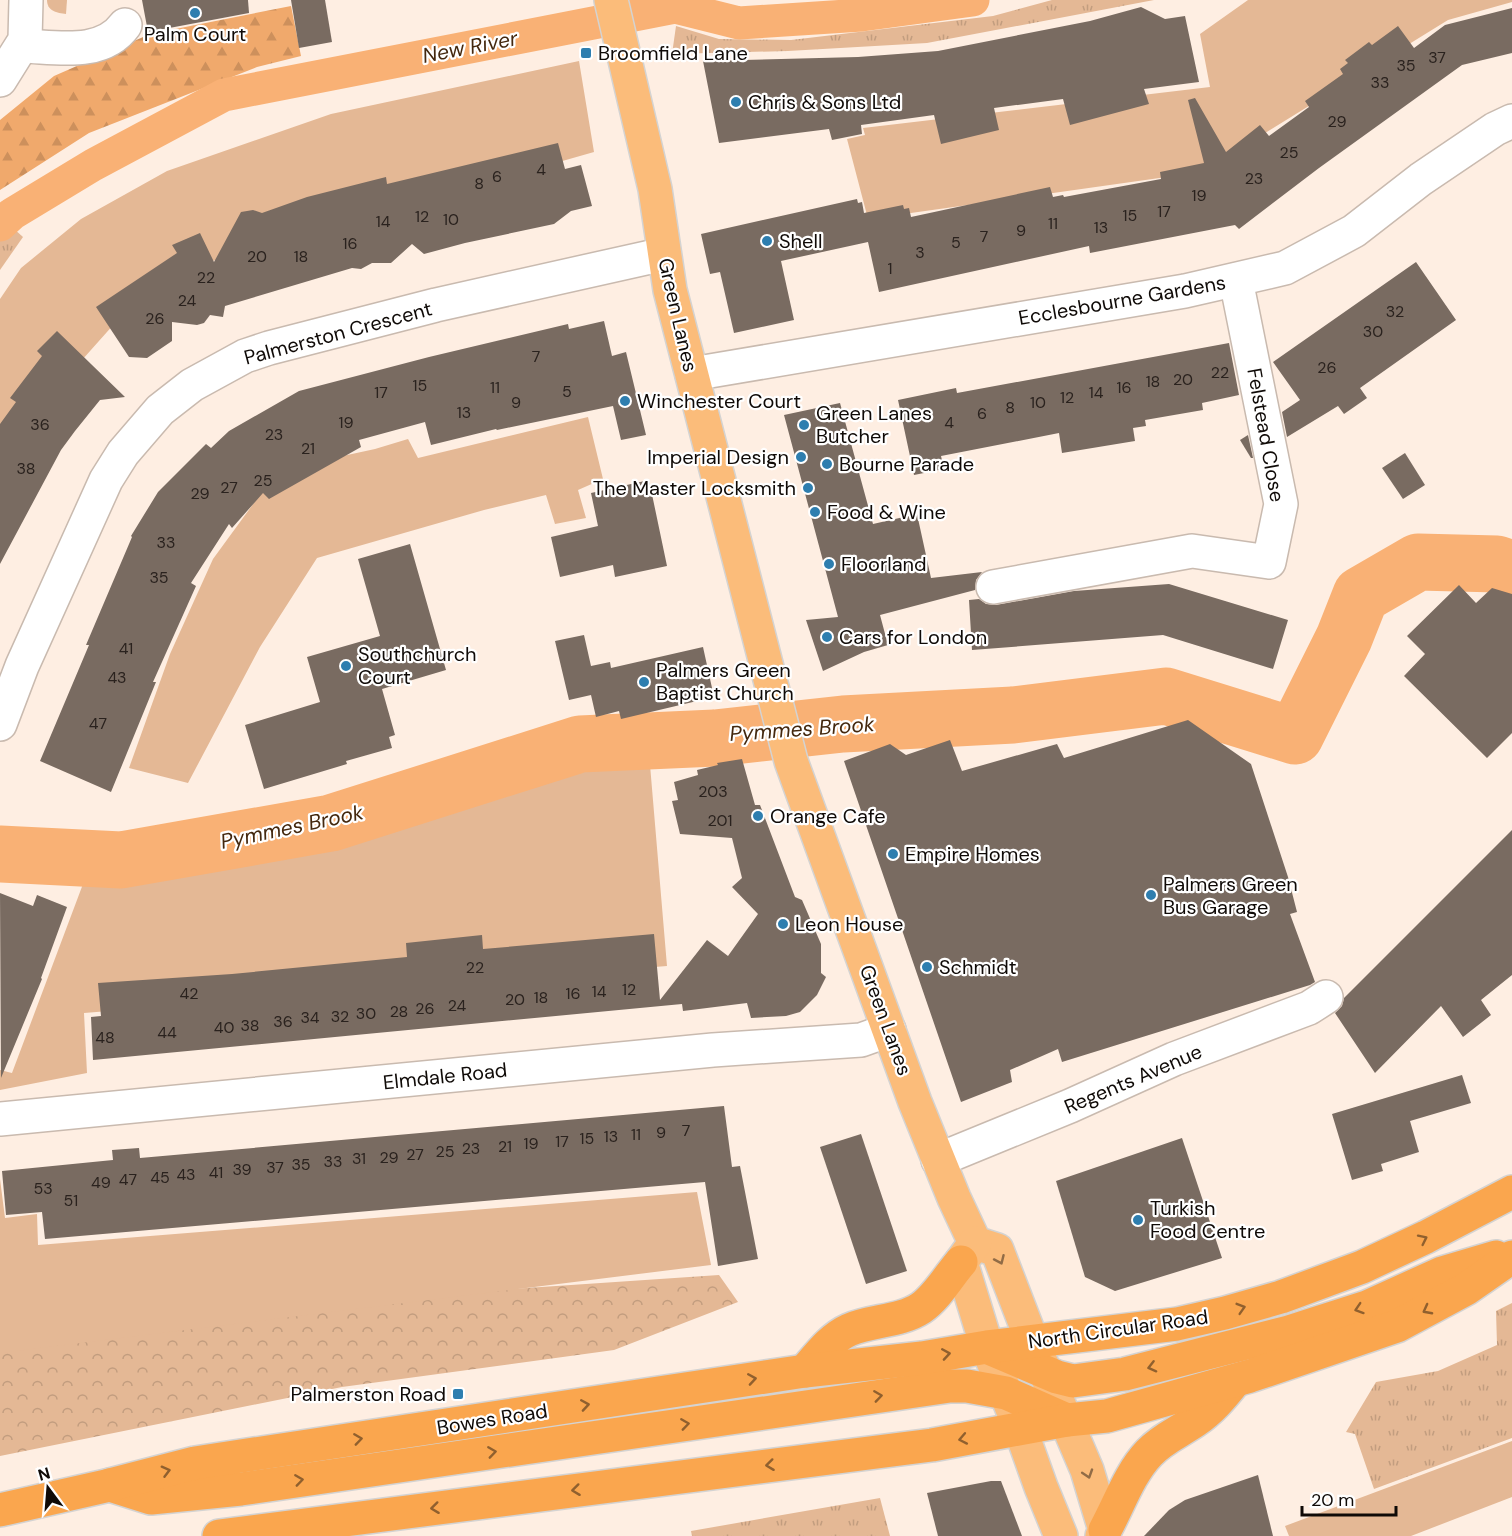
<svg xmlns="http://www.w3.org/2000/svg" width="1512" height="1536" font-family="'DM Sans',sans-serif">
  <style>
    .grass { fill: url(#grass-tufts) }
    .forest { fill: url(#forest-firs) }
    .park { fill: url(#park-crowns) }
    .garden { fill: #e4b895 }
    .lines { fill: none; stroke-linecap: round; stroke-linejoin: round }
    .canal { stroke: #f9b175; stroke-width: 33 }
    .river { stroke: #f9b175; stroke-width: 57 }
    .building { fill: #796b61 }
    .minor-casing { stroke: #c9baaf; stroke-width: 36 }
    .primary-casing { stroke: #d4d3d2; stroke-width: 36 }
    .trunk-casing { stroke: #d4d3d2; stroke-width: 36 }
    .minor { stroke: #fff; stroke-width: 33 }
    .primary { stroke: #fbbc7a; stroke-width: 33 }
    .trunk { stroke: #faa64e; stroke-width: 33 }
    .oneway { stroke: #90602e }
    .oneway2 { stroke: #916c46 }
    .poi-dot { fill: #2e7eaf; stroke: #fff; stroke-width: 2 }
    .labels { text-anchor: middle; stroke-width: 4.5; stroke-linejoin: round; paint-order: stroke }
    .number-label { font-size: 16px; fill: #2a221e }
    .poi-label { font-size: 20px; fill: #0f0a07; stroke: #fff; text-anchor: start }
    .street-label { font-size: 20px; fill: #0f0a07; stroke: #fff }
    .water-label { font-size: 21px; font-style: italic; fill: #44280e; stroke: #fff }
  </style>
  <defs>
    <pattern id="grass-tufts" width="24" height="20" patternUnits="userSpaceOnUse" patternTransform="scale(1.5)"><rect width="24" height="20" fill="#e4b895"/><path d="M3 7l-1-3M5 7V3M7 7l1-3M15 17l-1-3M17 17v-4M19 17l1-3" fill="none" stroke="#c29d7f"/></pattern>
    <pattern id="forest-firs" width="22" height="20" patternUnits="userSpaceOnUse" patternTransform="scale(1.5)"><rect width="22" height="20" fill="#f0a96c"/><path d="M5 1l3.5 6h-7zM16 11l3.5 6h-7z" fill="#cd905c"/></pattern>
    <pattern id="park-crowns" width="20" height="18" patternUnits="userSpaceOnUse" patternTransform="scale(1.5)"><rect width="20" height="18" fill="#e4b895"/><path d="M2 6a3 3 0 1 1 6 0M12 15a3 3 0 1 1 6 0" fill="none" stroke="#c29d7f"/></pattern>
  </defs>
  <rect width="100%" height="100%" fill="#feeee2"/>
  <g class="grass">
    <path d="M 47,0 L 67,0 L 66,14 C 57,13 47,11 47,0 Z"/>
    <polygon points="1052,0 1154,0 927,43 788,51 672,54 676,26 719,39 791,40 993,16"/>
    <polygon points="13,228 23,237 0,270 0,238"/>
    <polygon points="1512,1303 1512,1438 1374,1489 1355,1434 1346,1432 1376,1382 1438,1371 1497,1345 1496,1311"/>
    <polygon points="880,1498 890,1536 692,1536 691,1531"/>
  </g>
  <polygon class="forest" points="291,6 301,56 257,67 89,133 0,190 0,120 54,76 150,34"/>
  <polygon class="park" points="719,1275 738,1302 614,1350 342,1387 0,1456 0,1352 497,1290"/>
  <g class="garden">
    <polygon points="1248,0 1512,0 1512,2 1448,20 1202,172 868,219 847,139 865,135 863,128 1210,87 1200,34"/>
    <polygon points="579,61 594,152 156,277 0,452 0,299 21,268 81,219 167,171 331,114"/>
    <polygon points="588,417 603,479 578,490 586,518 555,524 546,495 484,510 317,558 260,647 188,783 129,768 170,654 213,559 278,470 375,449 408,439 418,458"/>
    <polygon points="589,753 649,753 667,966 84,1013 87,1073 0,1090 0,1070 12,1073 86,876 119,877 332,836 467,795"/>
    <polygon points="0,1179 5,1218 37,1214 38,1245 697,1192 711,1265 0,1353"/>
    <polygon points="1512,1441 1512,1497 1411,1536 1289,1536 1285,1526"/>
  </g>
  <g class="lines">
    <polyline class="canal" points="0,225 12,214 93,165 224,95 675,7 739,23 862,15 973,0"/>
    <polyline class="river" points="0,854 121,860 331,823 580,744 715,738 843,724 1013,715 1166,696 1295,736 1344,638 1361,595 1418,562 1497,564 1512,569"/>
  </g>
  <g class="building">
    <polygon points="142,0 248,0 249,13 148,32"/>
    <polygon points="291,0 325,0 332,42 299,48"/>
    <polygon points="1141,7 1165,19 1185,16 1199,82 1144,89 1149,104 1070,125 1063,99 994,108 999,130 941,144 934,115 861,125 862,134 832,140 829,129 719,143 703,61 858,57 938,51 1090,21"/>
    <polygon points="1512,8 1512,53 1462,65 1319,168 1239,229 1235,225 1090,253 1089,246 879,292 868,242 781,261 794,320 734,333 720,272 710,274 701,234 857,199 858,203 862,202 864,213 903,205 904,209 909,208 911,217 1050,187 1053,197 1063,195 1064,197 1161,179 1160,172 1204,163 1188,100 1195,98 1226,152 1260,125 1269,136 1309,107 1305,101 1343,74 1340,69 1348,63 1345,60 1369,42 1372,45 1398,26 1414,48 1445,25"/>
    <polygon points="558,143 565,169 581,165 592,206 571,211 554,224 465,243 424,254 412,244 391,263 372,263 361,269 352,268 225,306 223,317 210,315 204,323 197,325 172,322 172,341 147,358 129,357 96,307 177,253 172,245 200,233 214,262 241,212 253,210 262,213 307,197 386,177 387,184"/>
    <polygon points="1416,262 1456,320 1360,388 1367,398 1344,414 1338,406 1287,437 1282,412 1300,400 1273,362"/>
    <polygon points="604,321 612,356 626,352 646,435 621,440 613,406 497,430 496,429 431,445 425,422 359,440 361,447 269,499 263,493 232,528 229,524 191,583 196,586 153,682 156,682 111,792 40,761 89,645 86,645 132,537 131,536 158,492 206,444 211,448 229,431 299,391 429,357 568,324 569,329"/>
    <polygon points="57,331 125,397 100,400 75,431 61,450 0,564 0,424 16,402 10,398 42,356 37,351"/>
    <polygon points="1229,343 1239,395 1202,403 1203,410 1145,420 1146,426 1133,428 1135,441 1062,453 1059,433 941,456 944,469 914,475 898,400 956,388 957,393"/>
    <polygon points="840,403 873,524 917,514 931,578 982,572 976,580 975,590 880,615 888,645 864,652 823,671 806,620 838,617 784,415"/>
    <polygon points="1248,435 1253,458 1251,458 1240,440"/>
    <polygon points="1405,453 1425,485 1403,499 1382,468"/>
    <polygon points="649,480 667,566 615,577 613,565 560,577 551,537 598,526 591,493"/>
    <polygon points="410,544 446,670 382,689 395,735 389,737 392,748 346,761 347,764 264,789 245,725 320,702 307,657 380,636 358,559"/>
    <polygon points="1169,584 1288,620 1273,669 1163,635 972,650 969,600 979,599 986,604 996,605 1074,591"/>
    <polygon points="1459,585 1476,603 1492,588 1512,594 1512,733 1487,758 1404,676 1425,654 1407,636"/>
    <polygon points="584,635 591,666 610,662 611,668 703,647 714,697 621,719 619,711 596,717 591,695 569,700 555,641"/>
    <polygon points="1188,720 1251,764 1288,877 1297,912 1290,914 1315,982 1310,985 1062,1062 1058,1049 1010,1070 1012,1082 961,1102 844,761 890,744 906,755 950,740 962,771 1057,744 1064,758"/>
    <polygon points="742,759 755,805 760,805 795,897 802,900 821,944 821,973 826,977 817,995 800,1012 786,1016 751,1018 747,1003 683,1011 682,1004 93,1060 91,1017 101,1016 98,983 232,974 407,957 406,943 482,935 483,949 654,934 660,1000 707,940 728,956 758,914 732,887 742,878 732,838 680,834 672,801 678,800 674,782 698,775 697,770 718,765 717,763"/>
    <polygon points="1512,830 1512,975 1481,1000 1491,1015 1463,1037 1441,1006 1375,1073 1335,1013 1342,1006 1344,998"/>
    <polygon points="0,893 33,906 37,895 67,907 41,978 42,979 1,1078"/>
    <polygon points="1462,1075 1471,1103 1410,1121 1419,1152 1381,1164 1383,1171 1352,1180 1332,1114"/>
    <polygon points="724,1106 732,1167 740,1166 758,1259 718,1266 705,1182 45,1239 42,1212 6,1215 2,1171 113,1160 112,1150 139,1148 140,1158"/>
    <polygon points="861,1134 907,1271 866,1284 820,1147"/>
    <polygon points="1182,1138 1222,1258 1115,1291 1085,1277 1056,1181"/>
    <polygon points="1258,1475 1273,1536 1144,1536 1169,1510 1185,1500"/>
    <polygon points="991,1481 1001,1481 1022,1536 938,1536 927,1493"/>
  </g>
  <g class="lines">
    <g class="minor-casing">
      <g id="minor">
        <path d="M 22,46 C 57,47 102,57 125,25"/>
        <polyline points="0,80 25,40 26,0"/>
        <polyline points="692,374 1185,291 1285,268 1354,231 1421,179 1495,129 1512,121"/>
        <polyline points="993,587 1192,551 1269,562 1281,504 1236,280"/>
        <polyline points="0,724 22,666 106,480 123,453 160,410 192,385 245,356 269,348 436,305 664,254"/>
        <polyline points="0,1119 713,1050 861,1040 889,1030"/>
        <polyline points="938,1160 1070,1106 1174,1059 1309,1008 1326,997"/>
      </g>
    </g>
    <g class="primary-casing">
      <g id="primary">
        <polyline points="611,0 655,189 670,290 791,761 915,1102 954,1198 975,1243 997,1250 1032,1341 1087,1470 1105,1530 1102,1536"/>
        <polyline points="975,1243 961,1262 987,1347 1020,1428 1041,1487 1061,1536"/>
      </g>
    </g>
    <g class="trunk-casing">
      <g id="trunk">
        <polyline points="989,1348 1057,1377 1073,1381 1125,1374 1289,1332 1367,1307 1442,1273 1496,1257"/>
        <path d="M 805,1371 C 818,1356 831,1338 849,1330 C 871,1320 900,1322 921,1308 C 937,1297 948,1277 961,1262"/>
        <polyline points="110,1485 151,1498 241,1489 950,1386 967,1386 1006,1393 1067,1420"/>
        <polyline points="0,1510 110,1485 195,1463 805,1371 922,1358 987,1347 1177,1324 1225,1313 1281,1297 1362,1267 1426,1237 1512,1192"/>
        <path d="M 1105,1530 C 1119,1505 1129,1474 1149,1453 C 1162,1439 1179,1432 1195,1421 C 1211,1410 1222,1397 1234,1382"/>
        <polyline points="219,1536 932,1445 1067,1420 1107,1416 1250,1376 1397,1326 1466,1289 1512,1257"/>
      </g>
    </g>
    <use href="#minor" class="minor"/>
    <use href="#primary" class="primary"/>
    <use href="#trunk" class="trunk"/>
  </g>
  <defs><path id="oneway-chevron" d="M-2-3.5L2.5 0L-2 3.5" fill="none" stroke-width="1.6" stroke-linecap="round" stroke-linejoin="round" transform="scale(1.5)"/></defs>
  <g class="oneway">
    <use href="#oneway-chevron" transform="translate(1423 1239) rotate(-26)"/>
    <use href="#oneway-chevron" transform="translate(1241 1308) rotate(-17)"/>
    <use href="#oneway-chevron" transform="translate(1359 1309) rotate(162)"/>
    <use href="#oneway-chevron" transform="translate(1427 1310) rotate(152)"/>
    <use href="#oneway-chevron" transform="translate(946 1354) rotate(-9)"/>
    <use href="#oneway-chevron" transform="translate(1152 1367) rotate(166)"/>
    <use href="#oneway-chevron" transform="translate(752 1379) rotate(-9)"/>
    <use href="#oneway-chevron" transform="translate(878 1396) rotate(-8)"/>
    <use href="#oneway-chevron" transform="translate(585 1405) rotate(-9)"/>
    <use href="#oneway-chevron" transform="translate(685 1424) rotate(-8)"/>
    <use href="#oneway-chevron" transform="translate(358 1439) rotate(-8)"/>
    <use href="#oneway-chevron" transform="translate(963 1439) rotate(169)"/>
    <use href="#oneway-chevron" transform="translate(492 1452) rotate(-8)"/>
    <use href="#oneway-chevron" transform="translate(770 1465) rotate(173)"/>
    <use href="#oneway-chevron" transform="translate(166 1471) rotate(-15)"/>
    <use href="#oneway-chevron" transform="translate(299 1480) rotate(-8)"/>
    <use href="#oneway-chevron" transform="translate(576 1490) rotate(173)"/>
    <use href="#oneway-chevron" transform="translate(435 1508) rotate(173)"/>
  </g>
  <g class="oneway2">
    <use href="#oneway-chevron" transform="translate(1000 1260) rotate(66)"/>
    <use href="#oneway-chevron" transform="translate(1088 1474) rotate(72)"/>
  </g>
  <g class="poi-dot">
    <circle cx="195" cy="13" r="6"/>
    <rect x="580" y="47" width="12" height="12" rx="3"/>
    <circle cx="736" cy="102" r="6"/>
    <circle cx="767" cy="241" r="6"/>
    <circle cx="625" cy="401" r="6"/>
    <circle cx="804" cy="425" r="6"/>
    <circle cx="801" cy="457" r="6"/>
    <circle cx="827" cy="464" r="6"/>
    <circle cx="808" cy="488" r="6"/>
    <circle cx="815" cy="512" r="6"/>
    <circle cx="829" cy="564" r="6"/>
    <circle cx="827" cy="637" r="6"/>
    <circle cx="346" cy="666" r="6"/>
    <circle cx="644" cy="682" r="6"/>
    <circle cx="758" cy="816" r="6"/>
    <circle cx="893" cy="854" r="6"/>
    <circle cx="1151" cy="895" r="6"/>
    <circle cx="783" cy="924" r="6"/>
    <circle cx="927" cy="967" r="6"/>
    <circle cx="1138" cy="1220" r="6"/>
    <rect x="452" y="1388" width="12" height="12" rx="3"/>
  </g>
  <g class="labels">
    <g class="number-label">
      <text x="1437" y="63">37</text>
      <text x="1406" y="71">35</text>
      <text x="1380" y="88">33</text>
      <text x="1337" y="127">29</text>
      <text x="1289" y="158">25</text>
      <text x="541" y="175">4</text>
      <text x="497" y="182">6</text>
      <text x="1254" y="184">23</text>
      <text x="479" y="189">8</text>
      <text x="1199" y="201">19</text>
      <text x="1164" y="217">17</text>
      <text x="1130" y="221">15</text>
      <text x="422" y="222">12</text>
      <text x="451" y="225">10</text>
      <text x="383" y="227">14</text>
      <text x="1053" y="229">11</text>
      <text x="1101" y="233">13</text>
      <text x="1021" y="236">9</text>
      <text x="984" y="242">7</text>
      <text x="956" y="248">5</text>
      <text x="350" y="249">16</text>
      <text x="920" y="258">3</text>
      <text x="257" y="262">20</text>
      <text x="301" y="262">18</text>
      <text x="890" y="274">1</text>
      <text x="206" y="283">22</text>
      <text x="187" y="306">24</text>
      <text x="1395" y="317">32</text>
      <text x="155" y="324">26</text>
      <text x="1373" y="337">30</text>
      <text x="536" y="362">7</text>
      <text x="1327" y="373">26</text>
      <text x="1220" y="378">22</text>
      <text x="1183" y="385">20</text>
      <text x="1153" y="387">18</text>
      <text x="420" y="391">15</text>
      <text x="495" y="393">11</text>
      <text x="1124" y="393">16</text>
      <text x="567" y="397">5</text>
      <text x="381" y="398">17</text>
      <text x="1096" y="398">14</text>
      <text x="1067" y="403">12</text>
      <text x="516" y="408">9</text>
      <text x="1038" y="408">10</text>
      <text x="1010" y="413">8</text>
      <text x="464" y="418">13</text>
      <text x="982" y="419">6</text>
      <text x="346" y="428">19</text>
      <text x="949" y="428">4</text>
      <text x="40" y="430">36</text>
      <text x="274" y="440">23</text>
      <text x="308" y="454">21</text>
      <text x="26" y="474">38</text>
      <text x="263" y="486">25</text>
      <text x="229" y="493">27</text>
      <text x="200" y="499">29</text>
      <text x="166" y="548">33</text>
      <text x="159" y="583">35</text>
      <text x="126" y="654">41</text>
      <text x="117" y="683">43</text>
      <text x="98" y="729">47</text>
      <text x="713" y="797">203</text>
      <text x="720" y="826">201</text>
      <text x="475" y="973">22</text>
      <text x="629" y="995">12</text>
      <text x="599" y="997">14</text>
      <text x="189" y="999">42</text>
      <text x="573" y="999">16</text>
      <text x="541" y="1003">18</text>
      <text x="515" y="1005">20</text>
      <text x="457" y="1011">24</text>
      <text x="425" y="1014">26</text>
      <text x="399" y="1017">28</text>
      <text x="366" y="1019">30</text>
      <text x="340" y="1022">32</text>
      <text x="310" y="1023">34</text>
      <text x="283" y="1027">36</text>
      <text x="250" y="1031">38</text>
      <text x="224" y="1033">40</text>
      <text x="167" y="1038">44</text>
      <text x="105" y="1043">48</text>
      <text x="686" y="1136">7</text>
      <text x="661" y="1138">9</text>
      <text x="636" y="1140">11</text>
      <text x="611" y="1142">13</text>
      <text x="587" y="1144">15</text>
      <text x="562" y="1147">17</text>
      <text x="531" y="1149">19</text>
      <text x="505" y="1152">21</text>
      <text x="471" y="1154">23</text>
      <text x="445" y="1157">25</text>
      <text x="415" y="1160">27</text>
      <text x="389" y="1163">29</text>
      <text x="359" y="1164">31</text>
      <text x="333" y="1167">33</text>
      <text x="301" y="1170">35</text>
      <text x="275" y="1173">37</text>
      <text x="242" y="1175">39</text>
      <text x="216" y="1178">41</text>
      <text x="186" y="1180">43</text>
      <text x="160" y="1183">45</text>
      <text x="128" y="1185">47</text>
      <text x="101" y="1188">49</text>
      <text x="43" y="1194">53</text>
      <text x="71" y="1206">51</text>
    </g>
    <g class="poi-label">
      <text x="195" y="41" text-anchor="middle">Palm Court</text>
      <text x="598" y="60">Broomfield Lane</text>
      <text x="748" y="109">Chris &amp; Sons Ltd</text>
      <text x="779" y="248">Shell</text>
      <text x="637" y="408">Winchester Court</text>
      <text x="816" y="420">Green Lanes<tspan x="816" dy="23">Butcher</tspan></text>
      <text x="789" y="464" text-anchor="end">Imperial Design</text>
      <text x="839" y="471">Bourne Parade</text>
      <text x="796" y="495" text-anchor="end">The Master Locksmith</text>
      <text x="827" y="519">Food &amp; Wine</text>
      <text x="841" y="571">Floorland</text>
      <text x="839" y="644">Cars for London</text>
      <text x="358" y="661">Southchurch<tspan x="358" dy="23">Court</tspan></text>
      <text x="656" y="677">Palmers Green<tspan x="656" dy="23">Baptist Church</tspan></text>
      <text x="770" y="823">Orange Cafe</text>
      <text x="905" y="861">Empire Homes</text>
      <text x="1163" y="891">Palmers Green<tspan x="1163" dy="23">Bus Garage</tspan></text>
      <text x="795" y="931">Leon House</text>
      <text x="939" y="974">Schmidt</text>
      <text x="1150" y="1215">Turkish<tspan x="1150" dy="23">Food Centre</tspan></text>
      <text x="446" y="1401" text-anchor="end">Palmerston Road</text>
    </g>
    <g class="street-label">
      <text transform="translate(1122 300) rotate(-10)" y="7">Ecclesbourne Gardens</text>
      <text transform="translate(678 315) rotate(77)" y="7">Green Lanes</text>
      <text transform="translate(338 333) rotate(-15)" y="7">Palmerston Crescent</text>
      <text transform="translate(1266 435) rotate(80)" y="7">Felstead Close</text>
      <text transform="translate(886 1020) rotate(70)" y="7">Green Lanes</text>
      <text transform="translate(445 1076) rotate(-6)" y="7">Elmdale Road</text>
      <text transform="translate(1133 1079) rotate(-23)" y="7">Regents Avenue</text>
      <text transform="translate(1118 1329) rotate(-8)" y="7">North Circular Road</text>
      <text transform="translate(492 1419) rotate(-9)" y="7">Bowes Road</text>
    </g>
    <g class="water-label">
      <text transform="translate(470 47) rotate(-11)" y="7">New River</text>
      <text transform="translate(802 729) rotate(-4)" y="7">Pymmes Brook</text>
      <text transform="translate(292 827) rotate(-12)" y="7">Pymmes Brook</text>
    </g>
  </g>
  <g transform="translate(48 1488) rotate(344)" stroke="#ffffff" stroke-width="4.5" paint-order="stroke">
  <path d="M0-4.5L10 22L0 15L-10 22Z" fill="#0f0a07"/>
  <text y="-9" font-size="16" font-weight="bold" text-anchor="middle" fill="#0f0a07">N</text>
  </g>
  <path d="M1302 1506v9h94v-9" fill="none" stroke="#0f0a07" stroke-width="3"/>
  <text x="1311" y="1506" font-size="18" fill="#0f0a07" stroke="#ffffff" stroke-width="4.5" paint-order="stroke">20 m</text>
</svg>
